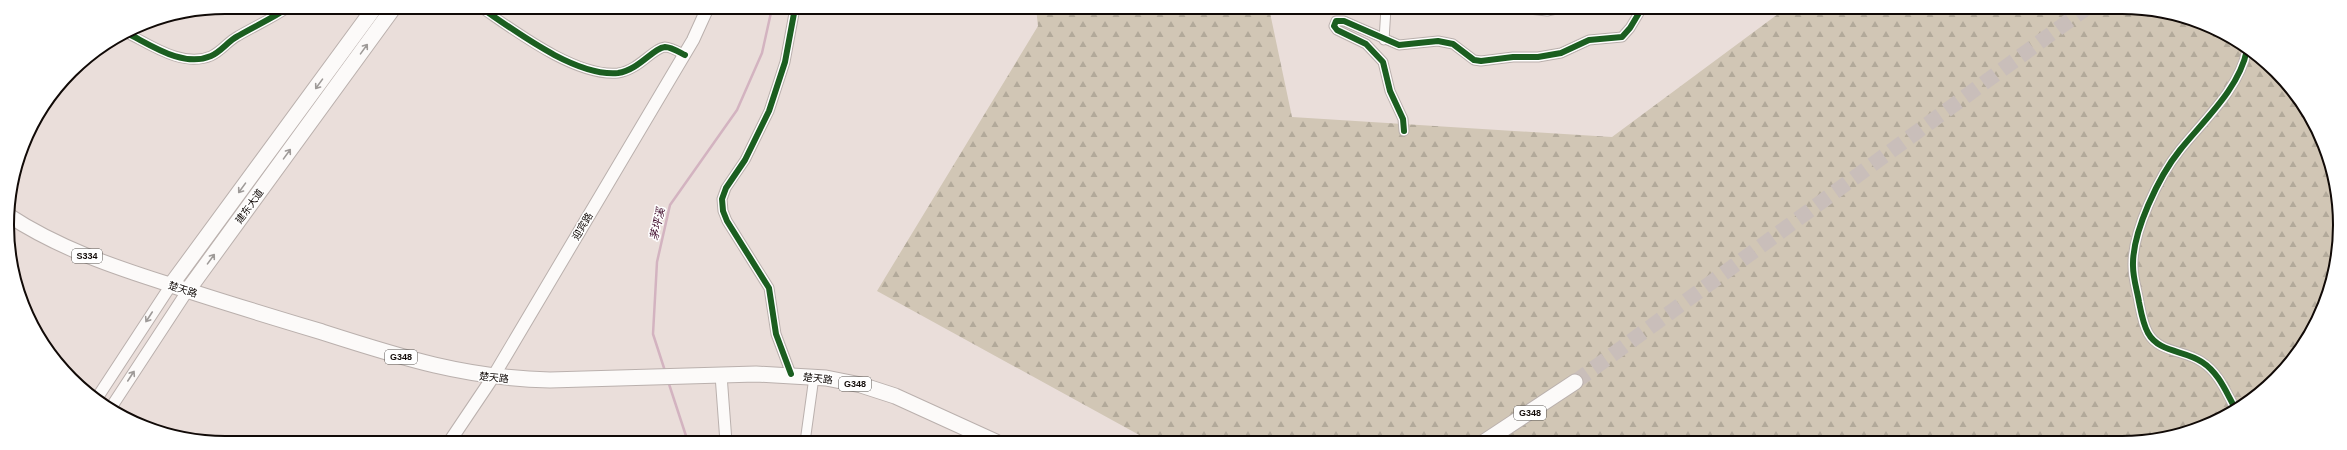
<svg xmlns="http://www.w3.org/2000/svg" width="2347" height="450" font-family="Arial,'Noto Sans SC',sans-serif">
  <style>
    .forest { fill: url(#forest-firs) }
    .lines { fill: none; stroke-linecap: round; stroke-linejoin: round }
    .stream { stroke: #d3b3c0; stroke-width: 2.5 }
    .trunk-tunnel { stroke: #c9beba; stroke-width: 15; stroke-dasharray: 15 8; stroke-linecap: butt }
    .minor-casing { stroke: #bab0ad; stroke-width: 11 }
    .tertiary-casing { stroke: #bab0ad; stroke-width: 13 }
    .secondary-casing { stroke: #bab0ad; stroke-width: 14 }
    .primary-casing { stroke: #bab0ad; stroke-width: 16 }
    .trunk-casing { stroke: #bab0ad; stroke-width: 17 }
    .minor { stroke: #fcfaf9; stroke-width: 9 }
    .tertiary { stroke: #fcfaf9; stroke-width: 11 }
    .secondary { stroke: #fcfaf9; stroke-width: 12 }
    .primary { stroke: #fcfaf9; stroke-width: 14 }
    .trunk { stroke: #fcfaf9; stroke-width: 15 }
    .cycleway-casing { stroke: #fff; stroke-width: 8 }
    .cycleway { stroke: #1b5e20; stroke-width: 6 }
    .oneway { stroke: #9e9a98 }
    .labels { text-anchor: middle; stroke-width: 3; stroke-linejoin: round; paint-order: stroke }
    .shield { fill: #fff; stroke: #585451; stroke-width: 1 }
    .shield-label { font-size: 9px; font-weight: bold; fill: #110a07 }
    .street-label { font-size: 10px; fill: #110a07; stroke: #fff }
    .water-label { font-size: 11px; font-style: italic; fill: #471534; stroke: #fff }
    .rim { fill: none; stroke: #110a07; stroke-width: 2 }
  </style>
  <defs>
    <pattern id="forest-firs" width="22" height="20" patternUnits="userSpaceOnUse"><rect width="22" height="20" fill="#d1c6b5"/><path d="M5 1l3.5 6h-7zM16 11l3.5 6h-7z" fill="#b2a99a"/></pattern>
  </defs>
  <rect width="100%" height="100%" fill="#eadeda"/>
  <polygon class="forest" points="1036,8 1269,8 1292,117 1612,137 1786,8 2150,9 2231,36 2295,92 2333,168 2338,253 2317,322 2276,379 2218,421 2136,443 1152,442 877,291 1038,26"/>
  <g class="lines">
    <g class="stream">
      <polyline points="665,371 653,334 657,262 670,205 737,110 762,53 772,8"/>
      <polyline points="668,381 688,442"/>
    </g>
    <polyline class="trunk-tunnel" points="1575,382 2085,9"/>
    <g class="minor-casing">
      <g id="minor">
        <path d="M 480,7 C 514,30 575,77 618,73 C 639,70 653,48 665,47 C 671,47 679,52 685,55"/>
        <polyline points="1519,8 1547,11 1561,8"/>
        <path d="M 127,33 C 151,45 183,68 211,56 C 222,51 228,41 238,36 C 255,26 273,18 289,7"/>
        <polyline points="1384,40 1386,8"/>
        <polyline points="1404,131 1403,119 1390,91 1383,62 1366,44 1337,30 1334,26 1336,21 1344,21 1399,45 1438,41 1453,44 1474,60 1481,61 1513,57 1538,57 1561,53 1589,40 1622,37 1630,28 1642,8"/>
        <polyline points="791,374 776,334 769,288 727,221 723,211 722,199 726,188 745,160 769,111 785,62 795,8"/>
        <path d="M 2235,408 C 2226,392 2219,373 2202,362 C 2185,350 2159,353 2148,333 C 2143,324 2141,312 2139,302 C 2137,290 2133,278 2133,266 C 2132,232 2159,176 2180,150 C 2204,120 2239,89 2247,50"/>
        <polyline points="805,442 814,377"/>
      </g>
    </g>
    <g class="tertiary-casing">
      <g id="tertiary">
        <polyline points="721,375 726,442"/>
        <polyline points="97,398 171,285"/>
        <polyline points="110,409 188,290"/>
      </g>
    </g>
    <g class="secondary-casing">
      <polyline id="secondary" points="450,441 493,377 693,40 708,7"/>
    </g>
    <g class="primary-casing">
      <path id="primary" d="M 8,215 C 58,248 114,267 171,285"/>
    </g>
    <g class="trunk-casing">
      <g id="trunk">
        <path d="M 375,7 L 171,285 C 219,301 269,316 319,331 C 400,357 464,378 550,380 L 756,374 L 826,378 L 861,385 L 895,396 L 996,442"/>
        <polyline points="188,290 394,7"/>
        <polyline points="1484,442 1575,382"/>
      </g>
    </g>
    <use href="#minor" class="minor"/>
    <use href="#tertiary" class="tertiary"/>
    <use href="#secondary" class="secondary"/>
    <use href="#primary" class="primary"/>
    <use href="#trunk" class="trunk"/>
    <g class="cycleway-casing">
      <g id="cycleway">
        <path d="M 480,7 C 514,30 575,77 618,73 C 639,70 653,48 665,47 C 671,47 679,52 685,55"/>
        <path d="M 127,33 C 151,45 183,68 211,56 C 222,51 228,41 238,36 C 255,26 273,18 289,7"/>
        <polyline points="1404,131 1403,119 1390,91 1383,62 1366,44 1337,30 1334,26 1336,21 1344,21 1399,45 1438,41 1453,44 1474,60 1481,61 1513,57 1538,57 1561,53 1589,40 1622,37 1630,28 1642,8"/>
        <polyline points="791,374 776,334 769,288 727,221 723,211 722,199 726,188 745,160 769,111 785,62 795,8"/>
        <path d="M 2235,408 C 2226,392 2219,373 2202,362 C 2185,350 2159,353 2148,333 C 2143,324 2141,312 2139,302 C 2137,290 2133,278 2133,266 C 2132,232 2159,176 2180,150 C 2204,120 2239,89 2247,50"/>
      </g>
    </g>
    <use href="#cycleway" class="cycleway"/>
  </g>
  <defs><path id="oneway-shaft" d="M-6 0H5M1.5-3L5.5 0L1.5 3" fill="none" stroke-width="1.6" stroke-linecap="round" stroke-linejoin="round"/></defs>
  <g class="oneway">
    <use href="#oneway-shaft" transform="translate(364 49) rotate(-54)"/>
    <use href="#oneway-shaft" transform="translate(319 84) rotate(126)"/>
    <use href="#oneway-shaft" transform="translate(287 154) rotate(-54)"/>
    <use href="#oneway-shaft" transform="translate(242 188) rotate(126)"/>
    <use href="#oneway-shaft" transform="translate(211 259) rotate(-54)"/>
    <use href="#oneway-shaft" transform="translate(149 317) rotate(123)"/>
    <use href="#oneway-shaft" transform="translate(131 376) rotate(-57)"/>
  </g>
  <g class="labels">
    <g class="shield">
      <rect x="72" y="249" width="30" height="14" rx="3"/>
      <rect x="385" y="350" width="32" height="14" rx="3"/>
      <rect x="839" y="377" width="32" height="14" rx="3"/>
      <rect x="1514" y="406" width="32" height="14" rx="3"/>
    </g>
    <g class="shield-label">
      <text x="87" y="259">S334</text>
      <text x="401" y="360">G348</text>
      <text x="855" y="387">G348</text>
      <text x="1530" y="416">G348</text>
    </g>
    <g class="street-label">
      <text transform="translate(249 206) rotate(-54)" y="4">建东大道</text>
      <text transform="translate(582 226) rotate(-59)" y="4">迎宾路</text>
      <text transform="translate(183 289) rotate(18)" y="4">楚天路</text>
      <text transform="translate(494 377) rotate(6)" y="4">楚天路</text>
      <text transform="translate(818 378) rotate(7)" y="4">楚天路</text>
    </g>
    <g class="water-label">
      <text transform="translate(657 224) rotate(-77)" y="4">茅坪溪</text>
    </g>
  </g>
  <path d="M0 0H2347V450H0ZM225 14H2122A211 211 0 0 1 2333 225V225A211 211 0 0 1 2122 436H225A211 211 0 0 1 14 225V225A211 211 0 0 1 225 14Z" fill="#fff" fill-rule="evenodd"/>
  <path class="rim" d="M225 14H2122A211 211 0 0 1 2333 225V225A211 211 0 0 1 2122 436H225A211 211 0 0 1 14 225V225A211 211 0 0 1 225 14Z"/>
</svg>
